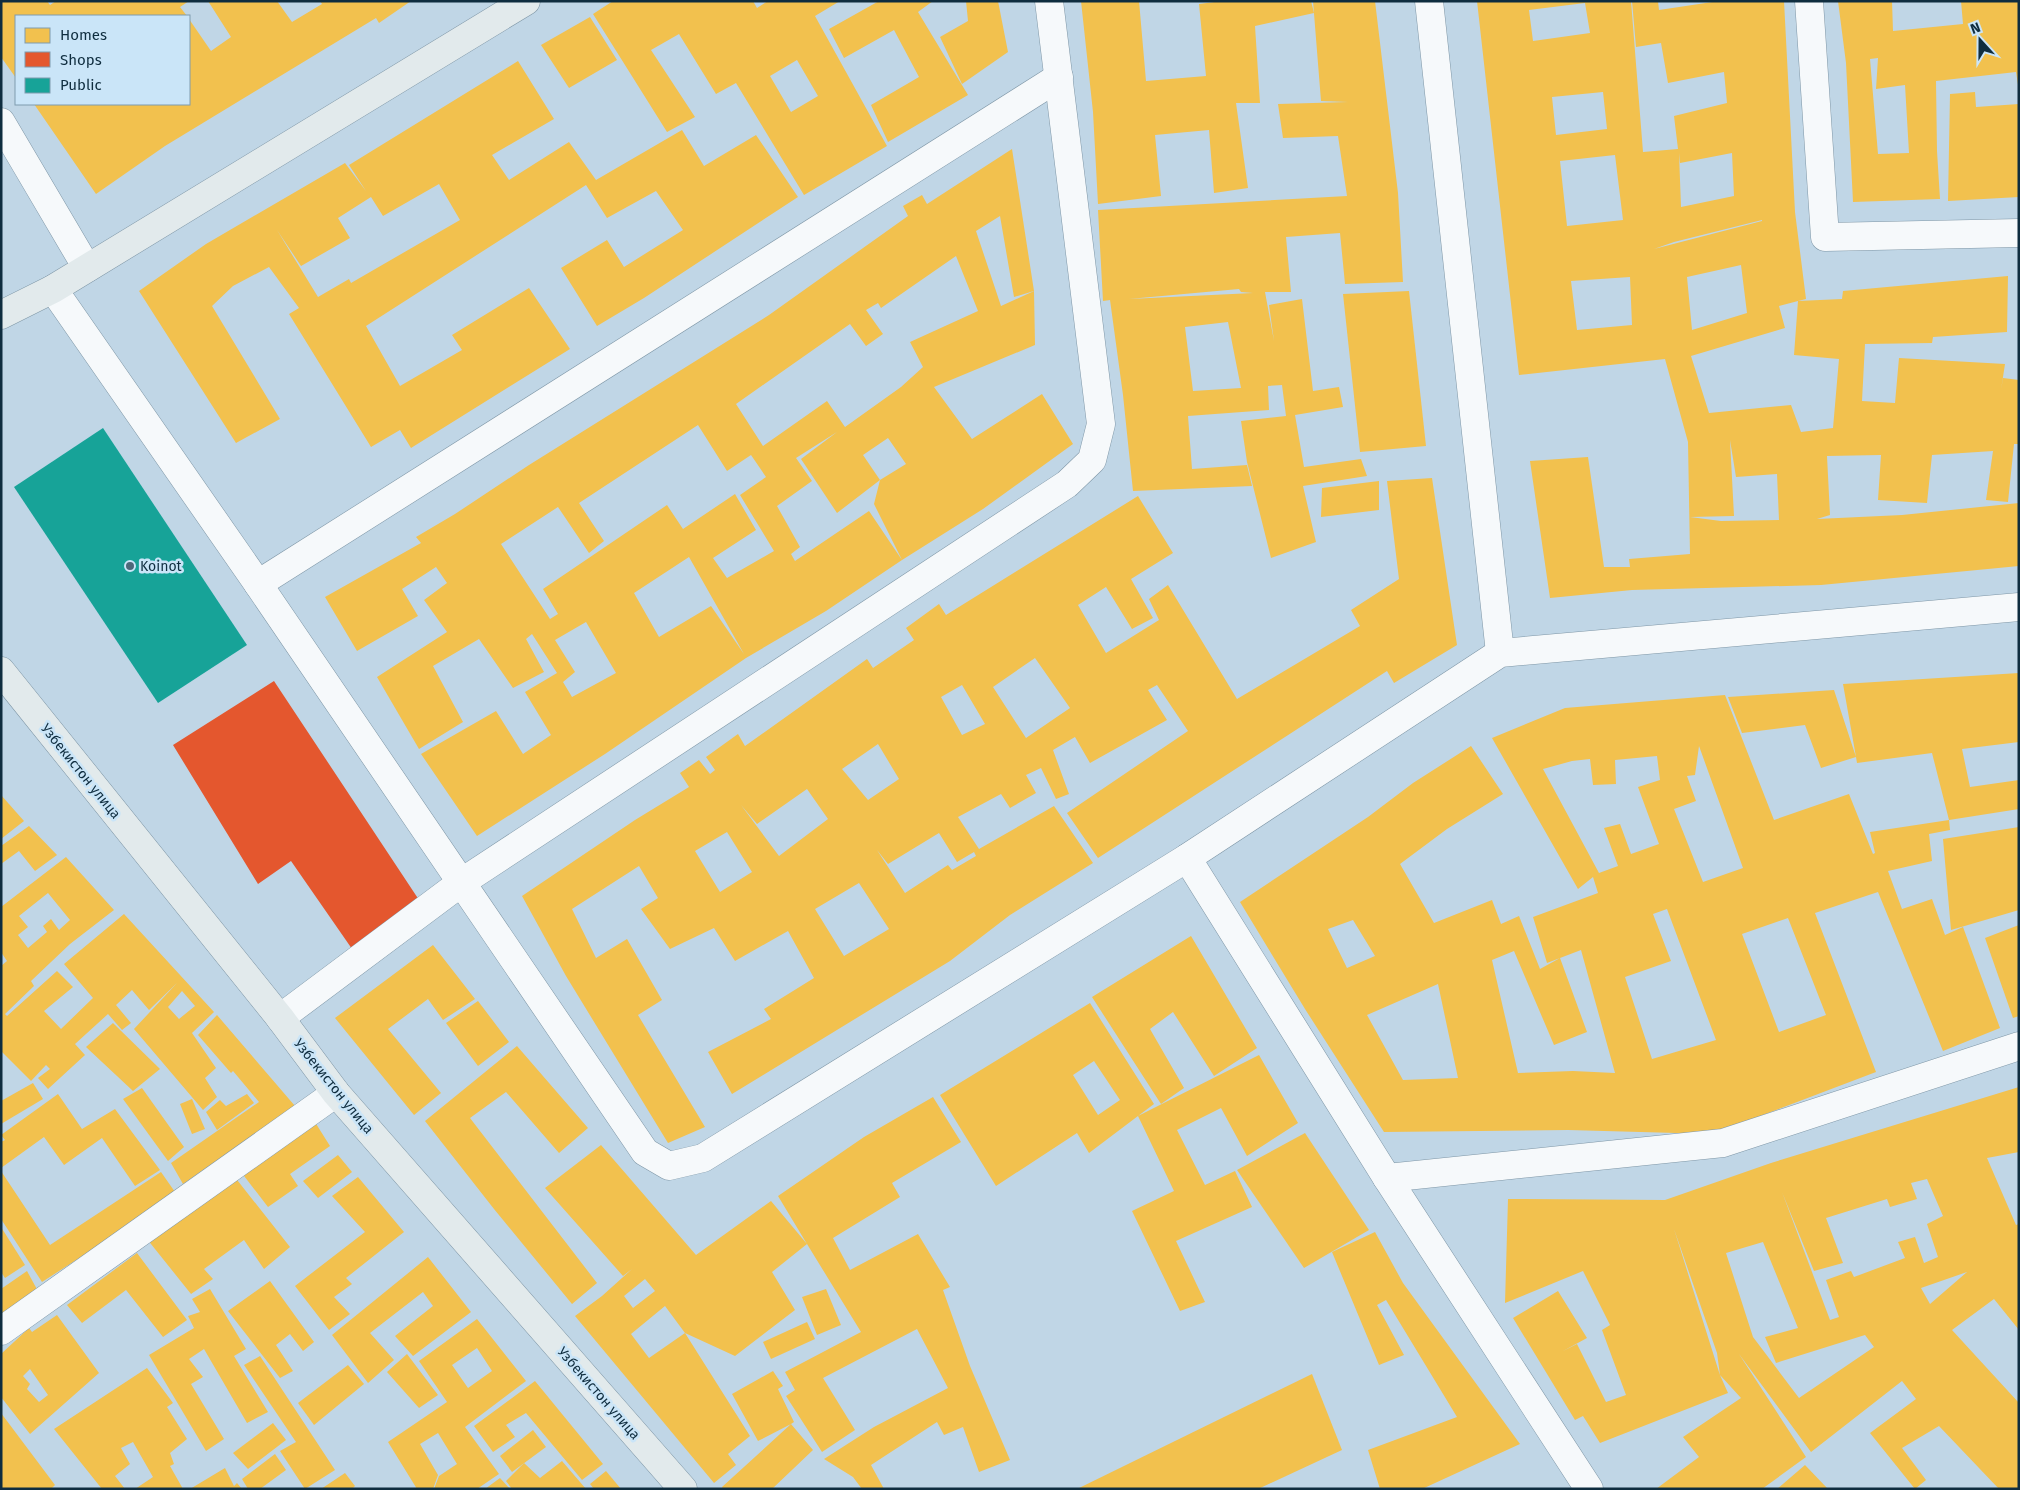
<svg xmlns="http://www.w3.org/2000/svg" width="2020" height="1490" font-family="'Fira Sans',sans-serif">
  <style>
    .homes { fill: #f2c14e; fill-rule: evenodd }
    .shops { fill: #e4572e }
    .public { fill: #17a398 }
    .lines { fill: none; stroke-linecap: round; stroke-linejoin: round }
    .street-casing { stroke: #7e96a6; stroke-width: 29 }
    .secondary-casing { stroke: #7e96a6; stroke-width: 29 }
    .street { stroke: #f6f9fb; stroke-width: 28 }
    .secondary { stroke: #e2eaec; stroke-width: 28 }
    .poi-dot { fill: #4d6879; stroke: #cae5f8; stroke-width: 2 }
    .labels { text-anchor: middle; stroke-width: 5; stroke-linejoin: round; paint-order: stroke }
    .poi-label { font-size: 14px; fill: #0f2d3f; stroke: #cae5f8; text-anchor: start }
    .street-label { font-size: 14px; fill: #0f2d3f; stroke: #cae5f8 }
  </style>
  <rect width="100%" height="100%" fill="#c0d6e6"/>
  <g class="homes">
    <polygon points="1,1 47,1 50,5 56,1 189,1 180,7 187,16 16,16 16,78 1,57"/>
    <polygon points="208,1 277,1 292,22 322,4 320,1 411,1 379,23 376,18 165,146 96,194 34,104 189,104 189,19 211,51 231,37"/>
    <path d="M 613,1 L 753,1 L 757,8 L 768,1 L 840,1 L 815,16 L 887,146 L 804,195 L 736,83 L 716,94 L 679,34 L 651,50 L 695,117 L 667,132 L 593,14 ZM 797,60 L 818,96 L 791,112 L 770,76 Z"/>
    <polygon points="879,1 933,1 918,12 968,95 888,142 871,105 919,77 894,30 844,58 829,29"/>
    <polygon points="966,1 998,1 1008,52 962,84 940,37 968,21"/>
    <polygon points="1081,1 1139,1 1146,81 1206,76 1199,4 1222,1 1311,1 1314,13 1255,26 1260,103 1236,103 1248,188 1214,193 1209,130 1155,135 1161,196 1098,204 1093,112"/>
    <path d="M 1313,1 L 1375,1 L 1398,193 L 1403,282 L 1345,284 L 1340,233 L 1286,237 L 1291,292 L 1265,292 L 1274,341 L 1269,305 L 1302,299 L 1313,391 L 1339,387 L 1343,407 L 1295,415 L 1304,467 L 1361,459 L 1367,476 L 1303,486 L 1316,542 L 1271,558 L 1247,462 L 1241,421 L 1286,416 L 1282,385 L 1268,386 L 1269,410 L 1188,416 L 1192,469 L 1247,465 L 1252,486 L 1133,491 L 1123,395 L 1110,300 L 1103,301 L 1098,210 L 1347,196 L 1338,136 L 1283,138 L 1278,104 L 1348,102 L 1321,101 ZM 1239,289 L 1241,292 L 1253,293 L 1129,299 ZM 1228,322 L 1241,388 L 1193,391 L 1185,327 Z"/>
    <path d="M 1477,1 L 1631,1 L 1643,152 L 1678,149 L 1674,116 L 1727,103 L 1724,72 L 1668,83 L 1661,43 L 1636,47 L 1632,1 L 1658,1 L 1659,10 L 1719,1 L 1784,1 L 1795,212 L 1806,299 L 1798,301 L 1842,299 L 1843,291 L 2008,276 L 2007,332 L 1933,337 L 1932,343 L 1865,344 L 1862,401 L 1895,403 L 1899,358 L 2005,364 L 2001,390 L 2003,378 L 2019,380 L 2019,444 L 2014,444 L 2008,502 L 1986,500 L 1993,451 L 1932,455 L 1927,503 L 1878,500 L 1881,455 L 1827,456 L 1830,515 L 1817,519 L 1902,515 L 2019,503 L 2019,566 L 1821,585 L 1632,590 L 1550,598 L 1530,461 L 1588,457 L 1604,567 L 1630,567 L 1629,559 L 1690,554 L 1688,442 L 1665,359 L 1519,375 ZM 1585,3 L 1590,33 L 1533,41 L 1529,10 ZM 1603,92 L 1607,129 L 1556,135 L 1552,97 ZM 1679,153 L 1680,163 L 1732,153 L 1734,196 L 1681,207 ZM 1615,155 L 1623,220 L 1567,226 L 1560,161 ZM 1762,220 L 1762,221 L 1654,249 L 1674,242 ZM 1741,265 L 1747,313 L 1692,330 L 1687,277 ZM 1630,277 L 1632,325 L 1577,330 L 1571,281 ZM 1798,301 L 1794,355 L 1839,359 L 1833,428 L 1801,432 L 1791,405 L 1709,413 L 1691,356 L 1785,328 L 1779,306 ZM 1730,440 L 1736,477 L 1777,474 L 1779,520 L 1721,521 L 1690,517 L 1734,516 Z"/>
    <path d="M 1838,1 L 1892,1 L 1893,31 L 1963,24 L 1961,1 L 2019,1 L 2019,91 L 2016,72 L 1936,81 L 1937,151 L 1940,199 L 1853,202 L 1846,63 ZM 1878,58 L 1876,89 L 1905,85 L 1909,153 L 1878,154 L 1870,59 Z"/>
    <polygon points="590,17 617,60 569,88 541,45"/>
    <path d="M 518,61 L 554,119 L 492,155 L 509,180 L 569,142 L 596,180 L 682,130 L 704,166 L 756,135 L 798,197 L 644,298 L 597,326 L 561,268 L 607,240 L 624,267 L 683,230 L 656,191 L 607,218 L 586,185 L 366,326 L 400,386 L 462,350 L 452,335 L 529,288 L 570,349 L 411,448 L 400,430 L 371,447 L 289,314 L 299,308 L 269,267 L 233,286 L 212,306 L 280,419 L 236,443 L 139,291 L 206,244 L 345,163 L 366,191 L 349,165 ZM 439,184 L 460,220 L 351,283 L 349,279 L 318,297 L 277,230 L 301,266 L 350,238 L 338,218 L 371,197 L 383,216 Z"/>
    <polygon points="1975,92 1976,107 2019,104 2019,197 1948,201 1950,94"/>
    <path d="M 1012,149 L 1034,291 L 1014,297 L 1000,216 L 976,231 L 1001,306 L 1034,291 L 1035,345 L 934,387 L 972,439 L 1042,394 L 1073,444 L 983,509 L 902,560 L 874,504 L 880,480 L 906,464 L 888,438 L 863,455 L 880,480 L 837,513 L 801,459 L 837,432 L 796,458 L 812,481 L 777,506 L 800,547 L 791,554 L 795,561 L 869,511 L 902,560 L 826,611 L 746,658 L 605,754 L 477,836 L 421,754 L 496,711 L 523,754 L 551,735 L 525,692 L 557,673 L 532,634 L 526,639 L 544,672 L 513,688 L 479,639 L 433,666 L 463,722 L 419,749 L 377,677 L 447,632 L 424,600 L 447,583 L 436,567 L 402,589 L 418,616 L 357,651 L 325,597 L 421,543 L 416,537 L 455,514 L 529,465 L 769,315 L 908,216 L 903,206 L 922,195 L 927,204 ZM 956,256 L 978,311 L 910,342 L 923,367 L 901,387 L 845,427 L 827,401 L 763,446 L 736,404 L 850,324 L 866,346 L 883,334 L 866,310 L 878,303 L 881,308 ZM 698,425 L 727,471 L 751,455 L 766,477 L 740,495 L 774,551 L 727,578 L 713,558 L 756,530 L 735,494 L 683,529 L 667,505 L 543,589 L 558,614 L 550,619 L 501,544 L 558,507 L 589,553 L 604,541 L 579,503 ZM 689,557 L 744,654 L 711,606 L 659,637 L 634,593 ZM 586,622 L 616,673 L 572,697 L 563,682 L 575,672 L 555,640 Z"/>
    <polygon points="1409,291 1426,446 1360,452 1343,294"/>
    <path d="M 1432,478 L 1457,645 L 1394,683 L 1387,671 L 1098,858 L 1067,813 L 1188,731 L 1157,685 L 1148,690 L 1167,720 L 1090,763 L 1075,737 L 1053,750 L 1069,794 L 1056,799 L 1041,768 L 1026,775 L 1036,793 L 1010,808 L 1001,794 L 958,817 L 979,849 L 1054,806 L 1093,863 L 1010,915 L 950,961 L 732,1094 L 708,1052 L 771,1019 L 764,1009 L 814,978 L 788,931 L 735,961 L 714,928 L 670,949 L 641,909 L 658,898 L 639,866 L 572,909 L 596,958 L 627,939 L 662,1000 L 638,1015 L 705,1127 L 668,1143 L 566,976 L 522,896 L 635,820 L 689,787 L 680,773 L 699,760 L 710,774 L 715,770 L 706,757 L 738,734 L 745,746 L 867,659 L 873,668 L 914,640 L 906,628 L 939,604 L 946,615 L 1138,496 L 1173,553 L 1131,579 L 1153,618 L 1132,629 L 1106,587 L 1078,605 L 1106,653 L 1159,620 L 1149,599 L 1168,585 L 1237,699 L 1360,626 L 1351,610 L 1399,579 L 1387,481 ZM 1035,658 L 1070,708 L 1026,738 L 993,687 ZM 962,685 L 985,724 L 962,735 L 941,697 ZM 878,744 L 899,779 L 868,800 L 842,769 ZM 807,789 L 828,819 L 779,856 L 741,805 L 757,824 ZM 727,832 L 752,872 L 720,892 L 695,851 ZM 939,833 L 957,862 L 974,852 L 976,856 L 952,870 L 948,865 L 905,893 L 877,850 L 888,864 ZM 859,883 L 889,929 L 844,956 L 815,909 Z"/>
    <polygon points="1379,481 1379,510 1321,517 1322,488"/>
    <polygon points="2019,673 2019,742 1962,749 1970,787 2019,780 2019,809 1949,820 1932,753 1857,763 1856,757 1821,768 1805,725 1742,733 1728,697 1834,690 1856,757 1843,684"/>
    <path d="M 1725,695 L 1774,820 L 1849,794 L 1873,854 L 1875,853 L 1870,832 L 1949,820 L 1950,830 L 1929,834 L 1932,861 L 1888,871 L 1902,909 L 1932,899 L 1945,935 L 1963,927 L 2000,1028 L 1943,1051 L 1878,892 L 1815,913 L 1876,1072 L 1713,1134 L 1568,1130 L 1384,1132 L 1305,1009 L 1240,902 L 1368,817 L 1413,783 L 1471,746 L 1503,794 L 1447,829 L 1400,864 L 1434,923 L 1492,900 L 1501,924 L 1519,916 L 1540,969 L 1560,958 L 1547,963 L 1533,917 L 1598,893 L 1593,877 L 1578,889 L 1492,738 L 1565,708 ZM 1699,746 L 1743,868 L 1703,882 L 1674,809 L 1696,801 L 1687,776 L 1695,775 ZM 1657,756 L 1660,780 L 1638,787 L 1659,844 L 1631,854 L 1620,824 L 1604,828 L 1618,866 L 1599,873 L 1543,769 L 1572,761 L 1590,759 L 1593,785 L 1616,784 L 1615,760 ZM 1667,909 L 1716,1040 L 1652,1059 L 1625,977 L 1671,961 L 1653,914 ZM 1788,918 L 1826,1015 L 1779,1032 L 1742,934 ZM 1353,920 L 1375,956 L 1347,968 L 1328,929 ZM 1581,950 L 1615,1073 L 1573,1071 L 1518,1073 L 1492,960 L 1514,951 L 1554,1045 L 1587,1032 L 1560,958 ZM 1438,984 L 1458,1078 L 1403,1080 L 1367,1015 Z"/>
    <polygon points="1,795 24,821 1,839"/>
    <polygon points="29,826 57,855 35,871 19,851 1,864 1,846"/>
    <polygon points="2019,827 2019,910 1951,930 1943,839"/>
    <path d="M 66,857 L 114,910 L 70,944 L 31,981 L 34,986 L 5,1014 L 7,1016 L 57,971 L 73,987 L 44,1011 L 61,1029 L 93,998 L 64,964 L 124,914 L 214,1012 L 192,1033 L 216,1068 L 205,1078 L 217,1097 L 203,1110 L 134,1029 L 177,983 L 149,1010 L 132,990 L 116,1005 L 131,1023 L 122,1030 L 108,1014 L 75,1044 L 85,1055 L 48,1089 L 38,1078 L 50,1069 L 46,1065 L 31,1081 L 1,1051 L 1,966 L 7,961 L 1,952 L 1,907 ZM 48,893 L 70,920 L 59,930 L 51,919 L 43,926 L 47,932 L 28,948 L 18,935 L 28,927 L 19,916 ZM 182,991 L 195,1006 L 179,1019 L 168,1007 Z"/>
    <polygon points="2019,925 2019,1016 2013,1018 1985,938"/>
    <polygon points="1191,936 1257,1048 1214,1076 1173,1012 1150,1029 1184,1088 1161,1104 1092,997"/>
    <polygon points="433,945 475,999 443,1020 428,999 388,1029 441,1093 414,1115 335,1018"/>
    <polygon points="478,1001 509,1042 478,1066 446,1023"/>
    <path d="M 1090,1003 L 1154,1104 L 1138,1116 L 1259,1055 L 1298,1123 L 1247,1156 L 1221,1108 L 1177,1130 L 1205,1185 L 1235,1171 L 1252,1207 L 1176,1241 L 1205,1302 L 1180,1311 L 1132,1211 L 1174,1191 L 1138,1116 L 1089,1153 L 1077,1133 L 996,1186 L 940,1095 ZM 1094,1061 L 1120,1100 L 1098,1115 L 1073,1075 Z"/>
    <polygon points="217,1015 295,1106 183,1184 171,1163 259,1102 233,1071 231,1073 198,1035"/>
    <polygon points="113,1023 160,1069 133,1091 86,1047"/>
    <polygon points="517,1046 588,1128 559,1153 506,1092 470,1118 597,1283 572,1304 494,1209 425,1121"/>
    <polygon points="33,1083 43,1099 1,1124 1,1101"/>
    <path d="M 2019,1087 L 2019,1152 L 1987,1158 L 2016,1225 L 2019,1224 L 2019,1330 L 1994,1299 L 1952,1330 L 2019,1403 L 2019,1489 L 1999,1489 L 1939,1426 L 1902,1448 L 1926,1480 L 1915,1489 L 1870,1433 L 1916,1399 L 1902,1381 L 1811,1452 L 1739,1354 L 1806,1457 L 1762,1489 L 1656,1489 L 1699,1457 L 1683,1437 L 1741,1398 L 1720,1375 L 1728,1393 L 1600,1443 L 1583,1416 L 1575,1420 L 1513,1318 L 1558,1291 L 1587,1338 L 1563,1351 L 1577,1344 L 1606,1402 L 1626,1395 L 1602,1330 L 1610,1325 L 1583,1271 L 1505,1303 L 1508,1199 L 1665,1200 L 1771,1163 ZM 1927,1179 L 1943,1216 L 1927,1224 L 1938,1257 L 1924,1263 L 1915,1237 L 1898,1242 L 1905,1258 L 1854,1277 L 1851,1271 L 1826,1280 L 1839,1317 L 1830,1320 L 1782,1192 L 1814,1271 L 1843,1263 L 1826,1218 L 1887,1199 L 1890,1207 L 1917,1199 L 1911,1183 ZM 1674,1229 L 1717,1353 L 1720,1375 L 1719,1372 ZM 1763,1242 L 1798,1328 L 1765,1337 L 1776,1363 L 1865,1335 L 1874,1347 L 1799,1398 L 1753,1337 L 1726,1253 ZM 1967,1272 L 1930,1304 L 1921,1288 Z"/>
    <polygon points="142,1088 184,1147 168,1161 123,1099"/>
    <polygon points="58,1094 82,1129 115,1109 160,1170 135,1186 102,1138 64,1165 44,1137 1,1168 1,1142 5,1140 1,1135"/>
    <polygon points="247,1094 254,1103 217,1130 206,1112 220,1100 226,1106"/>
    <path d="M 933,1097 L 961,1142 L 892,1183 L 900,1197 L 833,1238 L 850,1270 L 918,1234 L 950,1287 L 943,1290 L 970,1366 L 1010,1460 L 979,1472 L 963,1427 L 944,1435 L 937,1422 L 871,1465 L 884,1489 L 862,1489 L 853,1477 L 824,1459 L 874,1427 L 948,1388 L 917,1329 L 823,1378 L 855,1430 L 822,1452 L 786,1396 L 795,1390 L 785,1372 L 861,1332 L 807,1244 L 772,1272 L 795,1310 L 735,1356 L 685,1333 L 665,1306 L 631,1334 L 649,1358 L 685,1333 L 750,1436 L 728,1454 L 736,1465 L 714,1483 L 575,1316 L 602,1296 L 632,1269 L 623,1276 L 545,1188 L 601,1145 L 696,1255 L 771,1201 L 807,1244 L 778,1196 L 864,1137 ZM 645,1279 L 655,1291 L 633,1308 L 624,1296 Z"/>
    <polygon points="192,1099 205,1129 192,1134 180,1104"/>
    <polygon points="313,1119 330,1146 290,1174 298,1186 268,1207 241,1172"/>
    <polygon points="1305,1133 1369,1230 1304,1268 1237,1170"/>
    <polygon points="338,1155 352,1172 318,1198 303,1181"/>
    <polygon points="1,1171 50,1245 161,1172 175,1192 101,1244 42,1282 1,1219"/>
    <polygon points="234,1176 290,1247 264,1269 244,1240 204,1269 213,1279 191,1294 147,1239"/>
    <polygon points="358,1177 404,1232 346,1278 352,1284 334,1297 350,1314 329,1330 295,1286 365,1232 332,1196"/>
    <polygon points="1,1227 25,1265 5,1278 1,1272"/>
    <polygon points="1375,1232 1403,1283 1520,1444 1422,1489 1380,1489 1368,1450 1457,1417 1386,1300 1377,1305 1404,1355 1379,1365 1332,1252"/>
    <polygon points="137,1253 187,1320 163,1337 126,1290 82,1323 67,1305"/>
    <polygon points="428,1257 471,1312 413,1356 395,1336 433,1306 423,1292 370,1333 394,1360 368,1383 332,1335"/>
    <polygon points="27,1271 39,1293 1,1323 1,1289"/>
    <polygon points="270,1281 314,1342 303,1351 290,1334 276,1345 293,1371 280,1378 228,1311"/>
    <polygon points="210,1289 246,1349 234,1356 268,1412 247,1423 204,1349 189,1359 203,1377 191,1384 224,1439 206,1451 149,1355 194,1328 188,1316 200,1312 192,1299"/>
    <polygon points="826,1289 841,1325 817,1335 802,1297"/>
    <path d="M 57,1315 L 99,1373 L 30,1434 L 1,1397 L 1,1354 L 29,1328 L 32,1332 ZM 30,1369 L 48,1395 L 39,1402 L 27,1389 L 30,1384 L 23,1376 Z"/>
    <path d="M 477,1319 L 526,1381 L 465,1427 L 499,1474 L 477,1489 L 434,1489 L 439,1476 L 457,1464 L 438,1433 L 420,1444 L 438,1475 L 433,1489 L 417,1489 L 388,1442 L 447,1402 L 419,1361 ZM 477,1348 L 492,1371 L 468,1388 L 452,1365 Z"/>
    <polygon points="807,1322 815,1339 771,1359 763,1342"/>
    <polygon points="407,1354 438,1395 419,1408 387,1372"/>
    <polygon points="260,1356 335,1470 305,1489 280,1451 296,1442 244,1365"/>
    <polygon points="348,1365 364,1384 314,1425 298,1403"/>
    <polygon points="147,1368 173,1403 167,1407 187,1439 170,1453 174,1464 170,1466 183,1489 135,1489 153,1477 133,1442 121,1448 130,1464 115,1476 125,1489 102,1489 54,1429"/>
    <polygon points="773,1371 783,1386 778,1389 794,1422 791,1424 813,1450 772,1489 723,1489 722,1487 791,1424 758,1441 732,1394"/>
    <polygon points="1312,1374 1342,1450 1258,1489 1077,1489"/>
    <polygon points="535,1381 603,1464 582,1480 526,1413 506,1425 515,1437 493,1452 474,1426"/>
    <polygon points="1,1413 55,1485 51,1489 1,1489"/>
    <polygon points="273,1423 286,1440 248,1469 233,1453"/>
    <polygon points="533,1430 546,1447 512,1472 500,1456"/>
    <polygon points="275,1454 286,1470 260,1489 248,1489 242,1479"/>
    <polygon points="562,1461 586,1489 512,1489 506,1481 524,1463 540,1478"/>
    <polygon points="1805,1465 1828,1489 1777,1489"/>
    <polygon points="225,1468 234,1486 237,1483 242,1489 190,1489"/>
    <polygon points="606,1471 621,1489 594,1489 590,1484"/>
    <polygon points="345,1473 355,1486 352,1489 321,1489"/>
    <polygon points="500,1478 510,1489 485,1489"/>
  </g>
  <polygon class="shops" points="274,681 425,909 359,959 291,861 258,884 173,745"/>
  <polygon class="public" points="103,428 247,645 158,703 14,487"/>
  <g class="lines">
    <g class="street-casing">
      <g id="street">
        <polyline points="1429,1 1500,653"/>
        <polyline points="1809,1 1825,237 2019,233"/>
        <polyline points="1,122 87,268"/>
        <polyline points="53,289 258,584 645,1152 669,1166 703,1158 1187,858 1500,653 2019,607"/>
        <polyline points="258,584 1059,77"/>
        <polyline points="1187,858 1387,1178 1589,1489"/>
        <polyline points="280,1018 462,882 1067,484 1092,460 1101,424 1049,1"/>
        <polyline points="1387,1178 1723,1143 2019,1046"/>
        <polyline points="1,1331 336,1093"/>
      </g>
    </g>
    <g class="secondary-casing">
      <g id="secondary">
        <polyline points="1,315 53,289 526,1"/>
        <polyline points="1,671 280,1018 336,1093 683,1489"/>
      </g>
    </g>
    <use href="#street" class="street"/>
    <use href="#secondary" class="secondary"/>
  </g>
  <circle class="poi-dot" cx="130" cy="566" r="5"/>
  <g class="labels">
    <g class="poi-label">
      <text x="140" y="571">Koinot</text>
    </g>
    <g class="street-label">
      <text transform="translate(81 771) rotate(51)" y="5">Узбекистон улица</text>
      <text transform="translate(334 1086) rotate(51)" y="5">Узбекистон улица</text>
      <text transform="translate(599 1393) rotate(49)" y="5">Узбекистон улица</text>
    </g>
  </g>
  <rect width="2020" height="1490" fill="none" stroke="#0f2d3f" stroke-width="5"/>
  <rect x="15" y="15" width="175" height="90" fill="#cae5f8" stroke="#7f9bae"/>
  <rect x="25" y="28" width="25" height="15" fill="#f2c14e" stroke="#7f9bae"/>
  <text x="60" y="40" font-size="15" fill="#0f2d3f">Homes</text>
  <rect x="25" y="52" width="25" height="15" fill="#e4572e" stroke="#7f9bae"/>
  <text x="60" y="65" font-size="15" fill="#0f2d3f">Shops</text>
  <rect x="25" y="78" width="25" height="15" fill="#17a398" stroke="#7f9bae"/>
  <text x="60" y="90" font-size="15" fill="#0f2d3f">Public</text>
  <g transform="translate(1980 40) rotate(339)" stroke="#cae5f8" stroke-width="4" paint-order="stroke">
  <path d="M0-4L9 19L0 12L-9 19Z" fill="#0f2d3f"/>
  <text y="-8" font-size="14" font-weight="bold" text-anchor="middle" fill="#0f2d3f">N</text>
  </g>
</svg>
